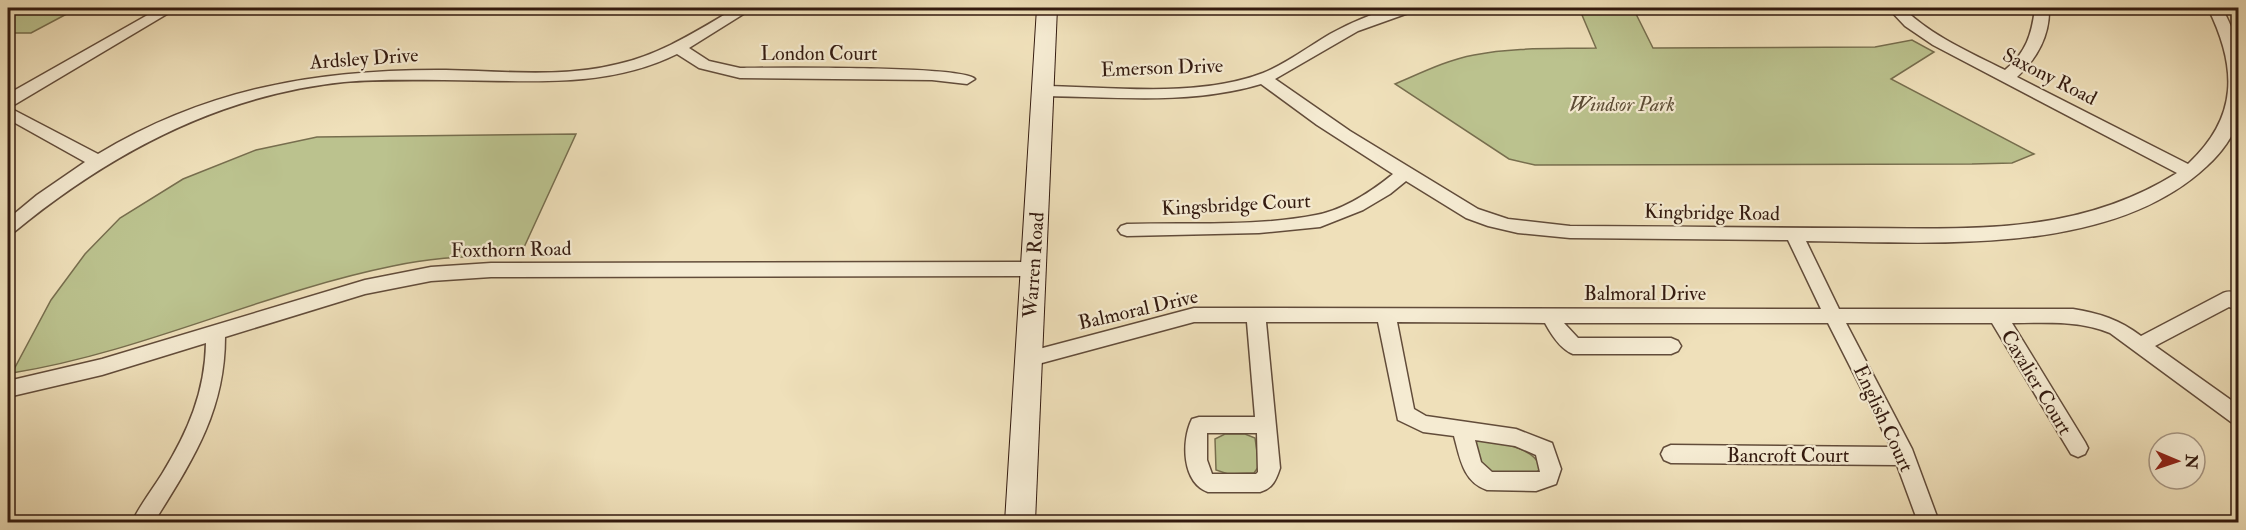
<svg xmlns="http://www.w3.org/2000/svg" width="2246" height="530" font-family="'IM FELL Double Pica',serif">
  <style>
    .green { fill: #bbc28e; stroke: #776e4e; stroke-width: 1.5 }
    .lines { fill: none; stroke-linecap: round; stroke-linejoin: round }
    .street-casing { stroke: #624c3a; stroke-width: 3 }
    .secondary-casing { stroke: #331a0f; stroke-width: 2 }
    .street { fill: #f5ebd2; fill-rule: evenodd }
    .secondary { fill: #f5ebd2; fill-rule: evenodd }
    .labels { text-anchor: middle; stroke-width: 4.5; stroke-linejoin: round; paint-order: stroke }
    .street-label { font-size: 20px; fill: #331a0f; stroke: #f5ebd2 }
    .park-label { font-size: 20px; font-style: italic; fill: #5c4c35; stroke: #f5ebd2 }
  </style>
  <rect width="100%" height="100%" fill="#efe0ba"/>
  <filter id="stains"><feTurbulence type="fractalNoise" baseFrequency=".00333" numOctaves="4"/><feColorMatrix values="0 0 0 0 .2 0 0 0 0 .09 0 0 0 0 .02 0 0 0 .5 -.17"/></filter>
  <radialGradient id="worn" r=".72"><stop offset=".6" stop-color="#630" stop-opacity="0"/><stop offset="1" stop-color="#630" stop-opacity=".3"/></radialGradient>
  <g class="green">
    <polygon points="8,8 78,8 31,33 8,33"/>
    <path d="M 1579,8 L 1633,8 L 1653,48 L 1875,47 L 1912,40 L 1934,52 L 1891,79 L 2034,154 L 2012,163 L 1972,164 L 1535,165 L 1509,159 L 1395,84 C 1421,73 1447,60 1474,55 C 1514,47 1555,49 1596,48 Z"/>
    <path d="M 576,134 L 520,256 C 477,255 435,257 393,266 C 264,292 143,352 12,373 L 51,300 L 85,254 L 120,218 L 183,179 L 256,150 L 317,137 Z"/>
    <polygon points="1225,434 1245,434 1255,438 1259,466 1254,473 1228,474 1216,470 1215,439"/>
    <path d="M 1481,439 L 1485,439 C 1505,445 1532,447 1541,467 C 1532,484 1499,476 1484,471 L 1475,447 L 1476,442 Z"/>
  </g>
  <g class="lines">
    <g class="street-casing">
      <g id="street">
        <polygon points="160,8 177,8 14,105 8,106 8,94"/>
        <path d="M 736,8 L 753,8 L 689,48 L 709,61 L 740,68 C 770,68 964,65 975,79 L 967,84 L 932,80 L 740,78 L 699,68 L 677,54 C 605,90 523,80 444,80 C 411,80 378,79 344,82 C 219,95 110,153 14,232 L 8,234 L 8,219 L 37,195 L 85,162 L 8,119 L 8,107 L 98,154 C 208,88 319,69 446,70 C 503,71 563,78 618,64 C 662,54 698,30 736,8 Z"/>
        <path d="M 1393,8 L 1416,8 L 1414,11 L 1358,31 L 1275,79 L 1350,131 L 1478,209 L 1508,219 L 1570,226 C 1664,226 1758,228 1852,228 C 1966,228 2075,237 2177,173 L 1933,45 L 1905,26 L 1888,8 L 1903,8 C 1932,36 1969,52 2005,70 C 2026,53 2032,34 2035,8 L 2049,8 C 2050,35 2037,59 2017,77 L 2188,164 C 2239,117 2237,67 2208,8 L 2222,8 C 2240,41 2238,53 2238,90 C 2238,99 2240,109 2238,117 C 2236,135 2219,155 2207,166 C 2109,258 1931,242 1806,241 L 1839,309 L 2073,309 C 2099,313 2120,320 2141,336 L 2223,293 C 2229,291 2233,291 2238,294 L 2238,310 L 2229,307 L 2155,346 L 2238,405 L 2238,424 L 2231,422 L 2110,333 C 2079,320 2046,323 2012,323 L 2085,442 L 2088,448 L 2085,454 L 2078,457 L 2071,454 L 1992,323 L 1846,323 L 1912,449 L 1939,522 L 1918,522 L 1897,465 L 1671,463 L 1664,460 L 1661,454 L 1664,448 L 1671,445 L 1891,447 L 1828,323 L 1564,323 L 1578,338 L 1671,338 L 1678,341 L 1681,346 L 1678,351 L 1671,354 L 1573,354 C 1560,349 1551,334 1545,323 L 1397,322 L 1414,409 L 1426,416 L 1516,429 L 1552,443 L 1561,469 L 1556,484 L 1536,491 L 1487,490 C 1463,482 1460,458 1454,436 L 1423,432 L 1398,420 L 1378,322 L 1266,322 L 1280,468 C 1276,480 1273,488 1260,492 L 1208,492 C 1182,483 1181,441 1192,419 L 1199,417 L 1255,417 L 1247,322 L 1194,322 L 1027,367 L 1020,364 L 1017,359 L 1020,354 L 1194,308 L 1821,309 L 1788,240 L 1570,238 L 1518,233 L 1488,226 L 1466,218 L 1406,181 L 1390,194 L 1363,210 L 1320,227 L 1259,233 L 1127,236 L 1121,234 L 1118,230 L 1121,226 L 1127,224 C 1189,222 1255,227 1316,215 C 1344,210 1372,191 1393,174 L 1317,125 L 1261,84 C 1191,105 1116,97 1044,96 L 1036,91 L 1044,86 C 1113,87 1198,98 1263,73 C 1287,63 1308,47 1330,34 C 1350,23 1371,14 1393,8 ZM 1207,433 L 1257,433 L 1258,472 L 1256,474 L 1212,474 L 1207,460 ZM 1475,440 L 1515,446 L 1536,455 L 1540,472 L 1492,472 L 1481,462 Z"/>
        <path d="M 1032,262 L 1038,264 L 1041,269 L 1038,274 L 1032,276 L 491,277 L 431,281 L 365,294 L 225,337 C 225,412 192,461 154,522 L 132,522 C 140,505 152,490 162,474 C 188,432 205,392 206,343 L 102,375 L 8,397 L 8,381 L 102,359 L 365,280 L 431,267 L 491,263 Z"/>
      </g>
    </g>
    <g class="secondary-casing">
      <polygon id="secondary" points="1037,8 1057,8 1035,522 1005,522"/>
    </g>
    <use href="#street" class="street"/>
    <use href="#secondary" class="secondary"/>
  </g>
  <g class="labels">
    <g class="street-label">
      <text x="819" y="60">London Court</text>
      <text transform="translate(364 58) rotate(-4)" y="7">Ardsley Drive</text>
      <text transform="translate(1162 67) rotate(-2)" y="7">Emerson Drive</text>
      <text transform="translate(2050 76) rotate(27)" y="7">Saxony Road</text>
      <text transform="translate(1236 204) rotate(-3)" y="7">Kingsbridge Court</text>
      <text transform="translate(1712 212) rotate(1)" y="7">Kingbridge Road</text>
      <text transform="translate(511 249) rotate(-1)" y="7">Foxthorn Road</text>
      <text transform="translate(1033 265) rotate(-86)" y="7">Warren Road</text>
      <text x="1645" y="300">Balmoral Drive</text>
      <text transform="translate(1138 309) rotate(-13)" y="7">Balmoral Drive</text>
      <text transform="translate(2037 382) rotate(59)" y="7">Cavalier Court</text>
      <text transform="translate(1884 418) rotate(65)" y="7">English Court</text>
      <text x="1788" y="462">Bancroft Court</text>
    </g>
    <g class="park-label">
      <text x="1622" y="111">Windsor Park</text>
    </g>
  </g>
  <rect width="2246" height="530" fill="none" stroke="#efe0ba" stroke-width="30"/>
  <rect x="9" y="9" width="2228" height="512" fill="none" stroke="#331a0f" stroke-width="3"/>
  <rect x="15" y="15" width="2216" height="500" fill="none" stroke="#331a0f" stroke-width="1.5"/>
  <g transform="translate(2177 461) rotate(92)"><circle r="28" fill="#f5ebd2" stroke="#a79784" stroke-width="1.5"/>
  <path d="M0-4.5L10 22L0 15L-10 22Z" fill="#8f2418"/>
  <text y="-9" font-size="16" font-weight="bold" text-anchor="middle" fill="#331a0f">N</text>
  </g>
  <rect width="100%" height="100%" filter="url(#stains)"/>
  <rect width="100%" height="100%" fill="url(#worn)"/>
</svg>
